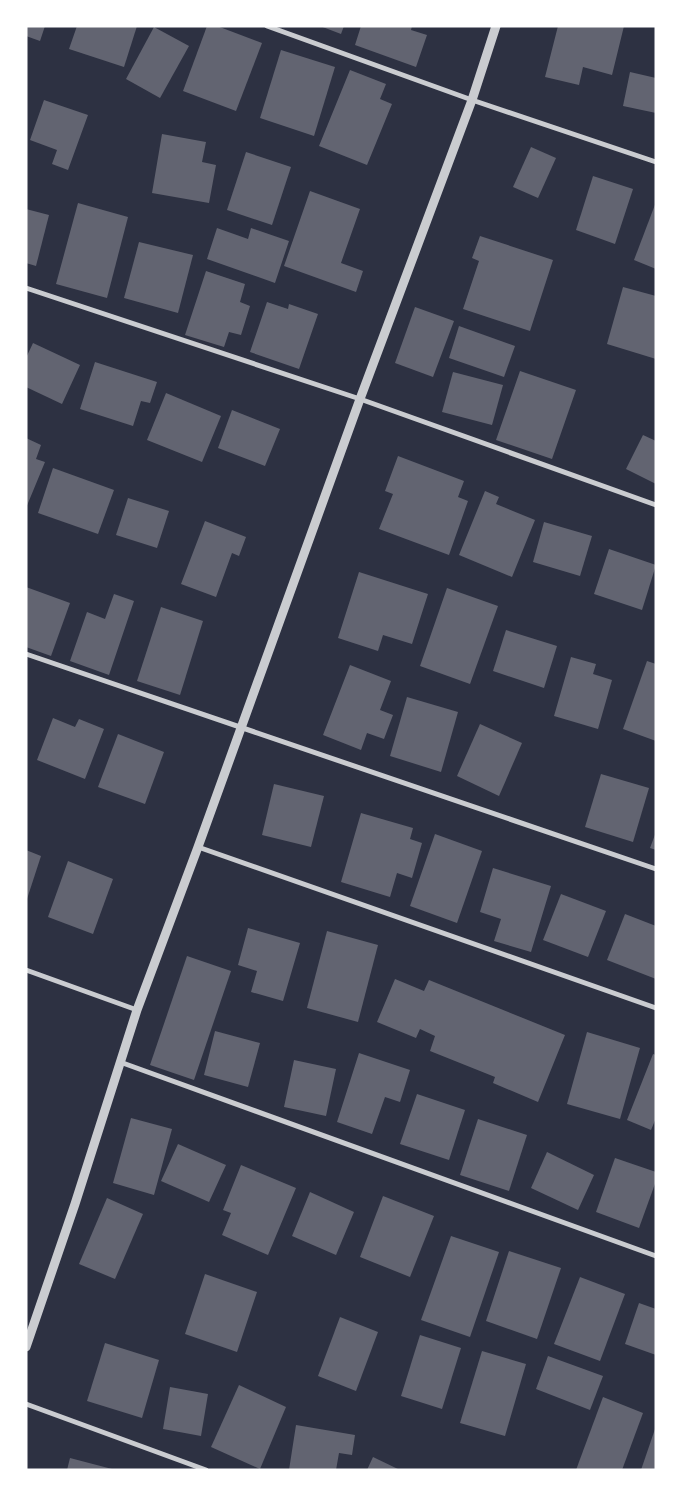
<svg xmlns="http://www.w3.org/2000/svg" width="682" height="1496" font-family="'Source Sans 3',sans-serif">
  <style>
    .building { fill: #626471 }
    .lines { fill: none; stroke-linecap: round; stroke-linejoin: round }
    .minor { stroke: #caccd0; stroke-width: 5 }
    .tertiary { stroke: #caccd0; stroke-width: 9 }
  </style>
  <rect width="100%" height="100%" fill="#2d3142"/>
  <g class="building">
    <polygon points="26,26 45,26 40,41 26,36"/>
    <polygon points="77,26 137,26 124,67 69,49"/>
    <polygon points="207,26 217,26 262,43 236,111 183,91"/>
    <polygon points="320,26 344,26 341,34"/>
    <polygon points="361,26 412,26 411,30 427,35 416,67 355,45"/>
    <polygon points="558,26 624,26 612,75 583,67 579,85 545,77"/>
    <polygon points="154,27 189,46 160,98 126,79"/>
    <polygon points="281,50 335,67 314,136 260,118"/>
    <polygon points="350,70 386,84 380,99 392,104 367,165 319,146"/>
    <polygon points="630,72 656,78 656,113 623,106"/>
    <polygon points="44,100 88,115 68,170 52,164 57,150 30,140"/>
    <polygon points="162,134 206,142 202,162 216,165 209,203 152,193"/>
    <polygon points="531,147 556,158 538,198 513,187"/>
    <polygon points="246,152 291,167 272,225 227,210"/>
    <polygon points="593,176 633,189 615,244 576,230"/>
    <polygon points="310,191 360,209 341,263 363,271 356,292 284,266"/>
    <polygon points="656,202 656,269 634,260"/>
    <polygon points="78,203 128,217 107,298 56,284"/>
    <polygon points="26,209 49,215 36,266 26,263"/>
    <polygon points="217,228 248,239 251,228 289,241 275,283 207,259"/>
    <polygon points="480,236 553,260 530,331 463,309 479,261 472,258"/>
    <polygon points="139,242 193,255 178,313 124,298"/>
    <polygon points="206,271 245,284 240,302 250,306 241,335 229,332 224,347 185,335"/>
    <polygon points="623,287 656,296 656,359 607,344"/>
    <polygon points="267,302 288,309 289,304 318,314 299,369 250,352"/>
    <polygon points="415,307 454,321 433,377 395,363"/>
    <polygon points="459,326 515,346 504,377 449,358"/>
    <polygon points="33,343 80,365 62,404 26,387 26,358"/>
    <polygon points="95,362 157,382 150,403 141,401 133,426 80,409"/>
    <polygon points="520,371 576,390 552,459 496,440"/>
    <polygon points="453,372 503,385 492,425 442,412"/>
    <polygon points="166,393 221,416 202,462 147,440"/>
    <polygon points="232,410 280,429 265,466 218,448"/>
    <polygon points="643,435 656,441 656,484 626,469"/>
    <polygon points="26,438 41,445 36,459 45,462 26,508"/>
    <polygon points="398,456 464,481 458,497 468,501 449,555 379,529 393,494 385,491"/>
    <polygon points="53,468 114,490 98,534 38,513"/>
    <polygon points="485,491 499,497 496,504 535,520 512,577 459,555"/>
    <polygon points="128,498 169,511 157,548 116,535"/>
    <polygon points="205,521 246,537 239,556 232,553 216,597 181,584"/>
    <polygon points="544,522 592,536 580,576 533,562"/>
    <polygon points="609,549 656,565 642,610 594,594"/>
    <polygon points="359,572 428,594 412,644 383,635 378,651 338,638"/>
    <polygon points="26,587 70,603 51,656 26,647"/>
    <polygon points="447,588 498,606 470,684 420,666"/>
    <polygon points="114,594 134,601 109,675 70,661 87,612 105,619"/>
    <polygon points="161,607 203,621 180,695 137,681"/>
    <polygon points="506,630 557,646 544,688 493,671"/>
    <polygon points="571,657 596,664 593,674 612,680 598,729 554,716"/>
    <polygon points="647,661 656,664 656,741 623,729"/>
    <polygon points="350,665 391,681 380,710 393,715 384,739 367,733 361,750 323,735"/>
    <polygon points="407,697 458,712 441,772 390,756"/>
    <polygon points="53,718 75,727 79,719 104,729 85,779 37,760"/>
    <polygon points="480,724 522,743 499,796 457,776"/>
    <polygon points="118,734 164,752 145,804 98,787"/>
    <polygon points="601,774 649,788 633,842 585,827"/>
    <polygon points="274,784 324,796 311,847 262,835"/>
    <polygon points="361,813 413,828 410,839 422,843 412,878 397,873 390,897 341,882"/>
    <polygon points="656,832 656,850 650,848"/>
    <polygon points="435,834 482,851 457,923 410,906"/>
    <polygon points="26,850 41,856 27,899 26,899"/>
    <polygon points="68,861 113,879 93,934 48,917"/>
    <polygon points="493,868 551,886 531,952 494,941 501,919 480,912"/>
    <polygon points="561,894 606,911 588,957 543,940"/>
    <polygon points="625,914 656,926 656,979 607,960"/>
    <polygon points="248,928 300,943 283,1001 251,992 257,971 238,965"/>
    <polygon points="327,931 378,945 358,1022 307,1008"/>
    <polygon points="187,956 231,971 194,1080 150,1065"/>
    <polygon points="395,979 424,991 429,980 565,1035 538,1102 493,1083 495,1077 430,1051 435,1036 420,1029 416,1038 377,1022"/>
    <polygon points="215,1031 260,1043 248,1087 204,1075"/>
    <polygon points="587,1032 640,1048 620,1119 567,1104"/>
    <polygon points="359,1053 410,1070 400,1102 385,1097 372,1134 337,1122"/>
    <polygon points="653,1054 656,1055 656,1118 651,1130 627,1120"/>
    <polygon points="294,1060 336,1069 326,1116 284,1107"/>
    <polygon points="417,1094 465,1110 449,1160 400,1144"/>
    <polygon points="131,1118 172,1129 154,1195 113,1183"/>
    <polygon points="478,1119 527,1135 509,1191 460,1175"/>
    <polygon points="178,1144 226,1165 209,1202 161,1181"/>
    <polygon points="547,1152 594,1175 578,1210 531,1188"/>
    <polygon points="615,1158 656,1172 656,1181 639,1228 596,1212"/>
    <polygon points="241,1165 296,1188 268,1255 222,1235 231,1213 223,1210"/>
    <polygon points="310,1192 354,1212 336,1255 292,1236"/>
    <polygon points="383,1196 434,1216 410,1277 360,1257"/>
    <polygon points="107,1198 143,1214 115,1279 79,1264"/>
    <polygon points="451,1236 499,1252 470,1337 421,1320"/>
    <polygon points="509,1251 561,1268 537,1339 486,1321"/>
    <polygon points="205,1274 257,1292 237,1352 185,1334"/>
    <polygon points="580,1277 625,1294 600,1361 554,1344"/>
    <polygon points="639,1303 656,1309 656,1355 625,1344"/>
    <polygon points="340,1317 378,1332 356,1391 318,1376"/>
    <polygon points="420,1335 461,1348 442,1409 401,1396"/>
    <polygon points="105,1343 159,1360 142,1418 87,1401"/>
    <polygon points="482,1351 526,1364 505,1436 460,1423"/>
    <polygon points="548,1356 603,1376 590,1410 536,1389"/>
    <polygon points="239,1385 286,1407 260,1469 211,1447"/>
    <polygon points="170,1387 208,1394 201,1436 163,1429"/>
    <polygon points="603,1397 643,1413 622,1470 576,1470"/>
    <polygon points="296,1425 355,1435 352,1455 339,1453 336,1470 289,1470"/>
    <polygon points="655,1429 656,1470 641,1470"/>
    <polygon points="373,1457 400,1470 367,1470"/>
    <polygon points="70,1458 112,1469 112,1470 67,1470"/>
  </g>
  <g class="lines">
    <g class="minor">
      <polyline points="267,26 472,100 656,162"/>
      <polyline points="26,288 360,399 656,505"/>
      <polyline points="26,654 656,869"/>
      <polyline points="198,847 656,1008"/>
      <polyline points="26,970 137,1010"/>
      <polyline points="120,1062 656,1256"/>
      <polyline points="26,1404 206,1470"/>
    </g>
    <polyline class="tertiary" points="26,1347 75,1204 137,1010 198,847 360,399 472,100 496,26"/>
  </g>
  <rect width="682" height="1496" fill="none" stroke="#ffffff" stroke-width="55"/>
</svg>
